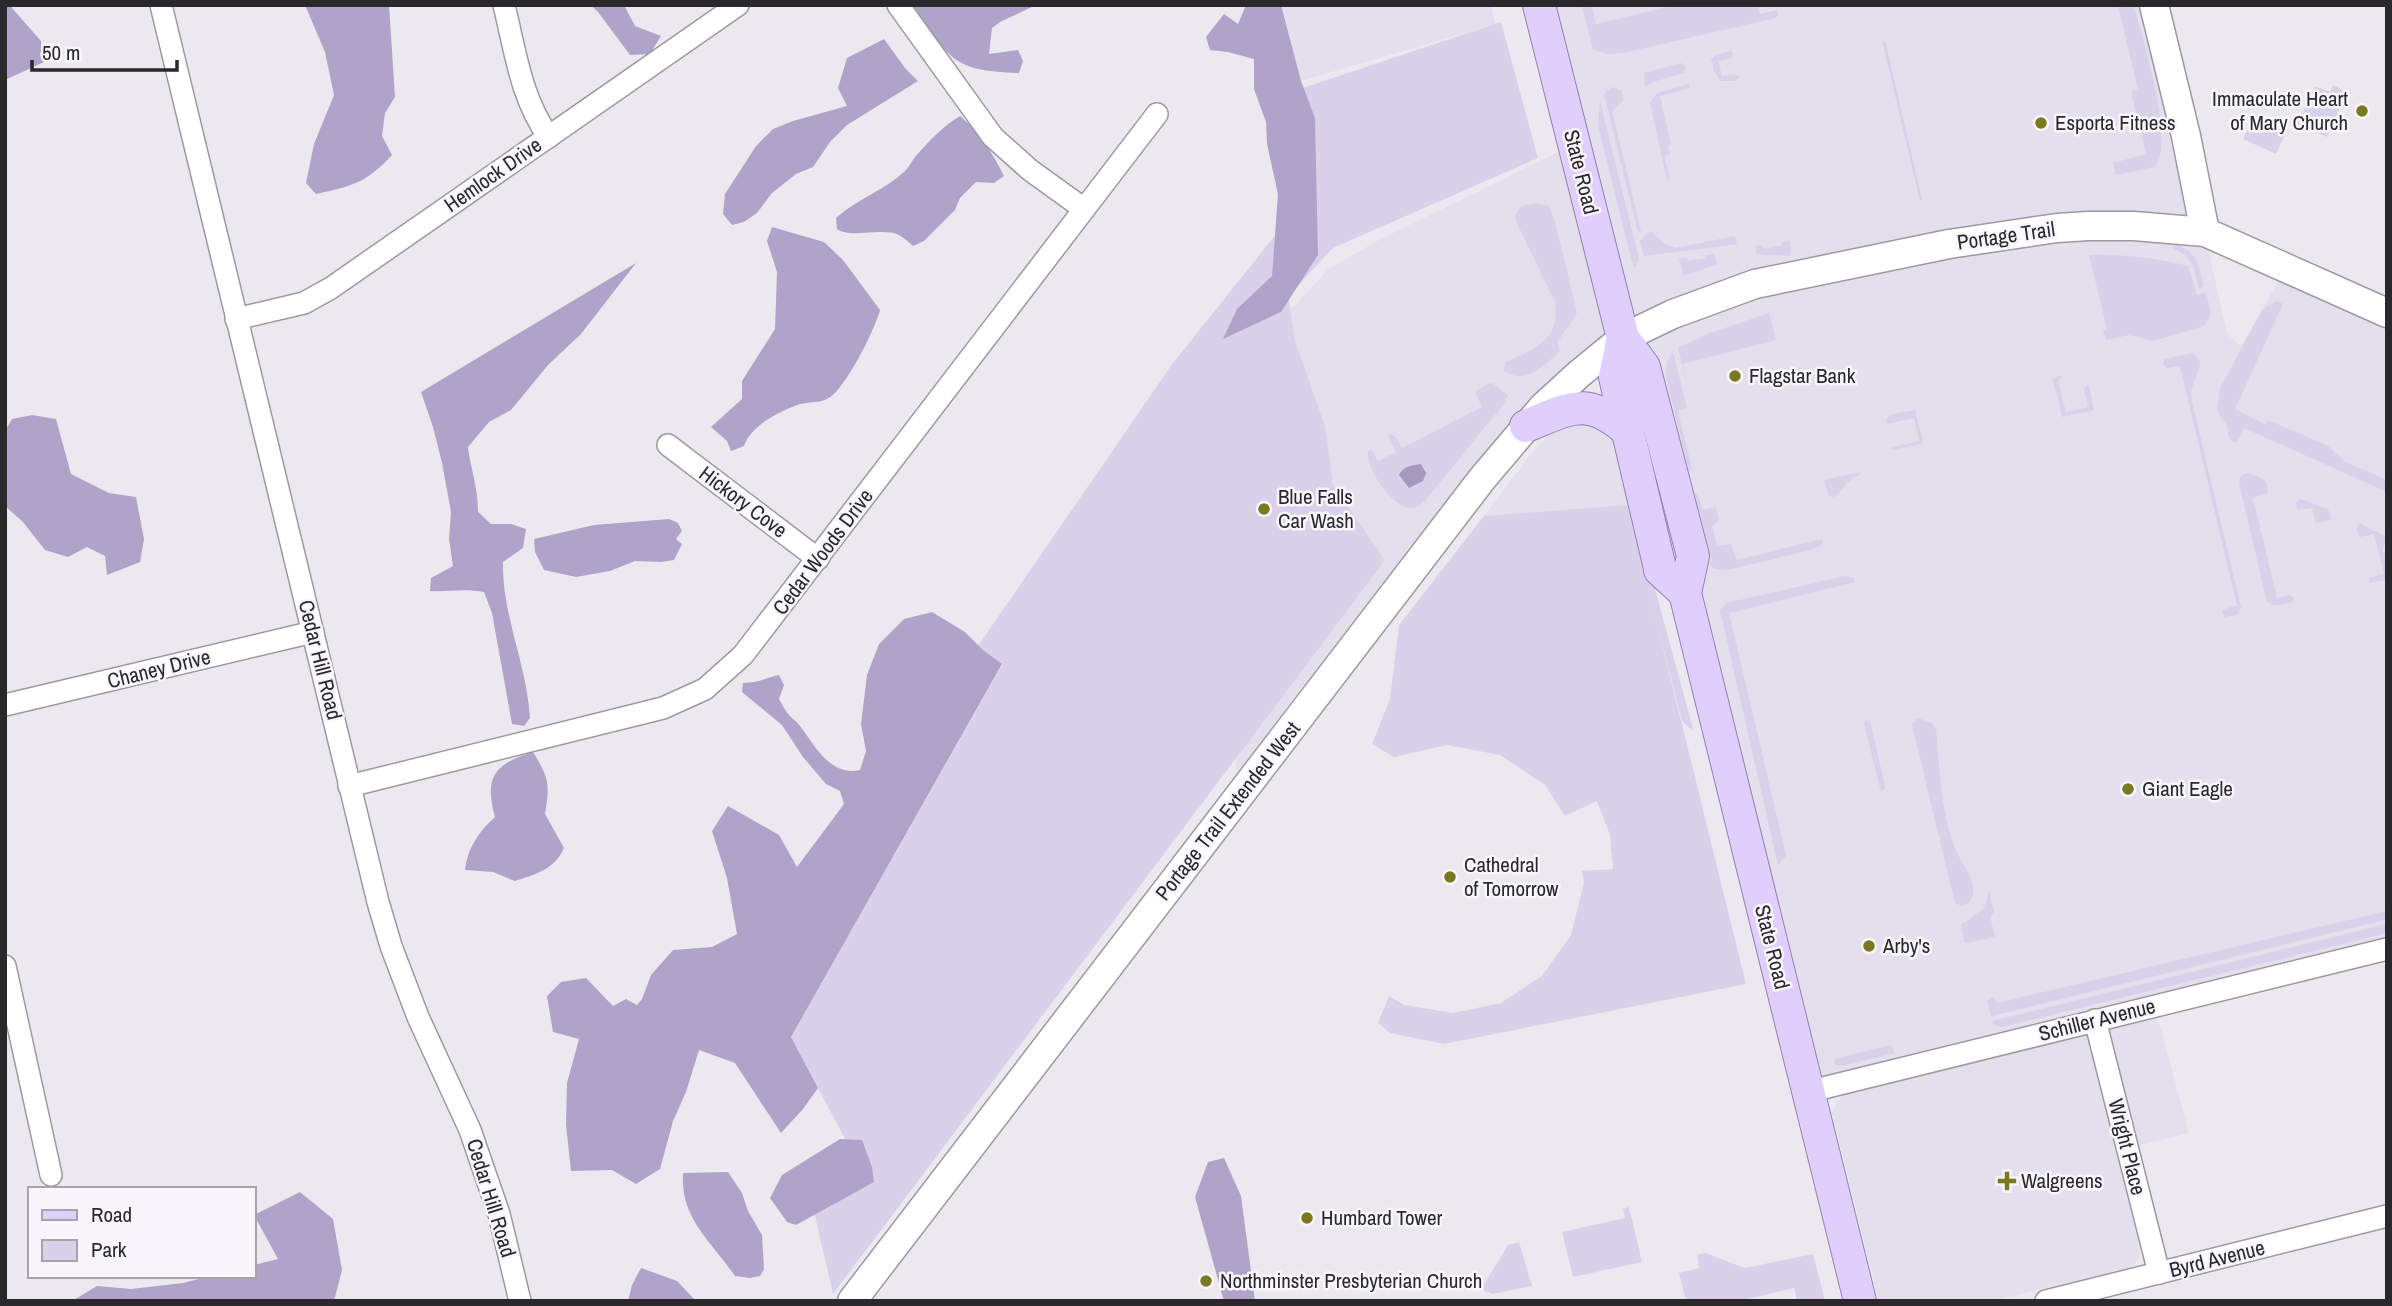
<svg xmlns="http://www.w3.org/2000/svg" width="2392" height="1306" font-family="'Archivo Narrow',sans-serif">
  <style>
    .built { fill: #e3dfed }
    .green { fill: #d8d1e9 }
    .forest { fill: #b0a3ca }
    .water { fill: #a699bf }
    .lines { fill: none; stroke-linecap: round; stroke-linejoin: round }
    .street-casing { stroke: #9c9aa0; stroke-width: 24 }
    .secondary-casing { stroke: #9c9aa0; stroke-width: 31 }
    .primary-casing { stroke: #9280b2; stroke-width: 34 }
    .street { stroke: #fff; stroke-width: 21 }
    .secondary { stroke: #fff; stroke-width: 28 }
    .primary { stroke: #dfcffd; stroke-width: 32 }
    .poi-dot { fill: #7a7920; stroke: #f8f6fc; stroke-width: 2.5 }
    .labels { text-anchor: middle; stroke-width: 5; stroke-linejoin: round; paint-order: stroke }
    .poi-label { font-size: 21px; fill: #29282a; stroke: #f8f6fc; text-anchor: start }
    .street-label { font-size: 21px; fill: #29282a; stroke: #f8f6fc }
  </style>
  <rect width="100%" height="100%" fill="#ebe9ef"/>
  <g class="built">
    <polygon points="1281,5 1491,5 1495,24 1301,81"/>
    <polygon points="1539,5 2154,5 2227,334 2241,346 2286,268 2387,313 2387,949 1807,1092 1685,593 1654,478 1623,339 1581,372 1243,791 1139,413 1168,370 1295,306 1327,270 1379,240 1573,145"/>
    <polygon points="1570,416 1613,430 1634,506 1627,505 1484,516 1531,454 1555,428"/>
    <polygon points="2156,1017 2161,1029 2189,1133 2117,1151 2140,1249 2140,1256 2135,1264 2129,1268 1991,1301 1879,1301 1832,1113 1838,1100 1848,1093"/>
  </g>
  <g class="green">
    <polygon points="1582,5 1591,5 1596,24 1676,5 1758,5 1760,14 1777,10 1778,15 1776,18 1623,53 1607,54 1593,49"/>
    <path d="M 2118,5 L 2134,5 C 2142,37 2176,142 2155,167 L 2116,175 L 2113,163 L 2146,154 L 2131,91 L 2138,89 Z"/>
    <polygon points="1501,22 1538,158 1333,248 1288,296 1295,341 1325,426 1333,485 1385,560 833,1294 808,1186 861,1169 791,1037 1002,665 978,646 1173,363 1281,228 1276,97"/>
    <polygon points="1882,41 1885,41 1887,48 1922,200 1920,200"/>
    <polygon points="1730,51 1733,53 1732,58 1718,61 1722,76 1734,74 1739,77 1735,81 1720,81 1714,71 1711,59 1717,55"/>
    <polygon points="1681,63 1686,66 1684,73 1653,82 1645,86 1644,73"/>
    <polygon points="1689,84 1690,88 1660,96 1671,145 1668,146 1670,154 1664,156 1670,179 1667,180 1650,103 1657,93"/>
    <polygon points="2333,85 2347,92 2327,137 2297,125 2315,86 2330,92"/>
    <polygon points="1612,87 1622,91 1623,101 1612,111 1641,231 1638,232 1604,94"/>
    <polygon points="1600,101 1639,259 1635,268 1632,262 1598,125"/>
    <polygon points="2255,114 2288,129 2276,154 2243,139"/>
    <path d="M 1537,203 L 1549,206 L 1555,221 L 1577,313 L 1557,343 L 1560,351 C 1546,364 1523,387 1504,370 L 1505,363 C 1533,349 1561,341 1555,302 L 1517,223 L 1515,215 L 1521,206 Z"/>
    <polygon points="1651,231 1665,244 1676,248 1735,236 1737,244 1644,256 1640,241"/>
    <polygon points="1789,240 1791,249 1790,256 1757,254 1755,246 1762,245 1764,249 1782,245 1782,242"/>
    <path d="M 2173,243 C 2198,252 2198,263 2204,287 L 2199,288 C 2193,268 2194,257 2174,249 Z"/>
    <polygon points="1714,254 1717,264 1684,276 1679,259 1687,257 1688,261 1705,258 1705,255"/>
    <path d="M 2089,255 C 2123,254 2155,258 2188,266 L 2197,295 L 2206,293 C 2209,305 2215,319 2202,327 L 2153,341 L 2129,335 L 2106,340 L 2103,330 L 2107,329 Z"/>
    <polygon points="2277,301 2283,304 2235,409 2266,425 2268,420 2328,446 2345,462 2387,480 2387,492 2244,428 2237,442 2233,442 2229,438 2226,423 2221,418 2217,409 2220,388 2261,312 2267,306"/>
    <polygon points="1769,313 1776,340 1683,364 1688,388 1678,348 1710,333"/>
    <polygon points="1673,352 1687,408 1679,410 1679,416 1692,468 1689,472 1666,376 1667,362"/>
    <path d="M 2192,353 C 2208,363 2194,375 2192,389 C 2191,395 2192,401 2193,406 L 2241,607 L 2237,615 L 2224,617 L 2222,610 L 2237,605 L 2180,366 L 2167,368 L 2163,364 L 2165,359 Z"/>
    <polygon points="2060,375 2062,377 2058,381 2066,412 2088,407 2084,389 2087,386 2089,386 2094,410 2062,417 2053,379"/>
    <path d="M 1492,383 L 1508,395 L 1503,405 L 1429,496 C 1424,502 1418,508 1410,508 C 1391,507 1366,468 1368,452 L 1371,449 L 1378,461 L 1396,452 L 1388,435 L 1395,436 L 1402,448 L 1482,407 L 1475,392 L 1487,384 Z"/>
    <polygon points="1915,410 1923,441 1921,444 1892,450 1891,449 1893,447 1919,441 1914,418 1887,424 1886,419 1892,414"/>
    <path d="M 1859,472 L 1861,473 L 1859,475 C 1847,480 1843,490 1834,497 L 1829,496 L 1824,480 Z"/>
    <path d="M 2248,473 C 2259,477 2271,480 2267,493 L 2253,498 L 2277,598 L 2290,595 L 2294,598 L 2293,602 L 2274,606 L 2267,602 L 2239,483 L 2241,475 Z"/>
    <polygon points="1626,482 1692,725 1694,732 1682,721 1651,599 1746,984 1444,1044 1390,1033 1378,1023 1389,996 1404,1005 1453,1013 1501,1003 1542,976 1571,935 1584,883 1582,871 1613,869 1610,835 1597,801 1565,816 1545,785 1500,755 1447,745 1394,757 1372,744 1390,699 1399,625 1484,516 1628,505 1623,483"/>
    <polygon points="1695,494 1698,495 1702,510 1716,507 1719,521 1712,526 1717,546 1731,544 1737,560 1822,539 1823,544 1811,550 1727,570 1714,569 1710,565 1712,560"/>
    <polygon points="2300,499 2328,509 2331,517 2330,520 2316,523 2312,508 2297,510 2296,503"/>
    <polygon points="2359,523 2387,537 2382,551 2387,554 2387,580 2369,583 2369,578 2384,573 2374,534 2360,537 2356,529"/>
    <polygon points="1845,576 1854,578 1855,582 1729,613 1784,847 1786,856 1778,865 1720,610 1727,603"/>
    <path d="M 1918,718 L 1932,723 L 1936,729 C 1940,770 1940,811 1956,851 C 1962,864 1976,879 1973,895 C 1972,901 1967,904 1962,906 L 1955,903 L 1913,729 L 1912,724 Z"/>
    <polygon points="1868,720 1870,721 1885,786 1885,789 1881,792 1864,724 1865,721"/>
    <polygon points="1989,891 1994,914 1990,916 1995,937 1966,943 1964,941 1961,925 1984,908"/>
    <polygon points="2387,911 2387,919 2380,921 2021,1009 1991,1016 1987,1001 1991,998 1994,997 1997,1003"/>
    <polygon points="2387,924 2387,933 2002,1027 1994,1025 1992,1021"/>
    <polygon points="1891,1045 1895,1053 1841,1066 1835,1065 1834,1059"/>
    <polygon points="1629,1207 1642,1262 1573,1277 1562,1232 1625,1218 1623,1209"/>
    <polygon points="1519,1242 1532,1286 1492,1294 1481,1289 1508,1245"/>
    <polygon points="1705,1253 1745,1268 1813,1254 1825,1301 1797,1301 1794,1288 1740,1301 1686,1301 1679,1273 1699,1268 1697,1255"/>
  </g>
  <g class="forest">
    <polygon points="5,5 12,5 12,8 41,41 44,62 5,80"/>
    <path d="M 305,5 L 389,5 L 395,97 L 385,113 L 382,136 L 392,155 C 366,183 353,186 316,194 L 306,183 L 314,144 L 334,95 L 325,52 Z"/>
    <polygon points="591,5 624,5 635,26 661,36 650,54 630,55 598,12"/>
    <path d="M 913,5 L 1036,5 L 1000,22 L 992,28 L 989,54 L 1018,50 L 1023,61 L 1019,73 C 951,71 949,58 913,5 Z"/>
    <polygon points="1246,5 1281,5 1301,81 1315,118 1318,255 1281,312 1223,339 1237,309 1272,276 1278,194 1267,144 1266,122 1254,89 1254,59 1228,52 1210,50 1206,37 1224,14 1238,24"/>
    <polygon points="884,39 905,68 918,81 847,125 830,142 813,167 796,174 772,193 757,213 744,222 732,225 723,214 725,194 756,146 773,129 793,121 847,106 838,88 847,58"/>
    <path d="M 960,116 C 980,133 992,152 1004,176 L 994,183 L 976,182 L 960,198 L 955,210 L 924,241 L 913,246 C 909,242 904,238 899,235 C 882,227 850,239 837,229 L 836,218 C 857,199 885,190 905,171 C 909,167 912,161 915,157 C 928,142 943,126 960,116 Z"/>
    <path d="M 772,227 L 824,242 L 843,260 L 880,310 C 875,329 845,391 827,399 C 819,403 808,402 800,404 C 780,411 751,425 744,446 L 731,451 L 727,441 L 711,427 L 742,399 L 742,381 L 775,329 L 777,272 L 767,241 Z"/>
    <path d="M 636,263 L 581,334 L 548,365 L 511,410 L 489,422 L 468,447 C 471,471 478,487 478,512 L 491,524 L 511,524 L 526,529 L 523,548 L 503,562 C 502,616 527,664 530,718 L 524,726 L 512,724 L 492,613 L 484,592 C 465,588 448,592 430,591 L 431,578 L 453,566 L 449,539 L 451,512 L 442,463 L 433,427 L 421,392 Z"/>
    <polygon points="32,415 56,419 71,474 109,493 136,497 144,539 140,562 107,575 105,556 87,547 68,557 45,550 23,522 5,506 5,431 12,419"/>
    <polygon points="669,519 678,523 682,531 676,539 682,544 674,560 661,562 635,561 610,571 576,577 544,570 535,552 534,539 594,525"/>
    <path d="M 932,612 L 965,632 L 983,650 L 1002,664 L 791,1037 L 818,1088 L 803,1109 L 781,1133 L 735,1063 L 699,1050 L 686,1092 L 673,1121 L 660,1169 L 636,1184 L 612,1170 L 571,1171 L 566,1125 L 567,1083 L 579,1039 L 553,1032 L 547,996 L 561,982 L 586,978 L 613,1006 L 626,999 L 637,1005 L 642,999 L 651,975 L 673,950 L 712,947 L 737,934 L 727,878 L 712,831 L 728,806 L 779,835 L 797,867 L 844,804 L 840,791 L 826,784 L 803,757 L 782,725 L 742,692 L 743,683 C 760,683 764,678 779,675 L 784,685 L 779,699 C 782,704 785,710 788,714 C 792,719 797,721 800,726 C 815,746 831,777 860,770 L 866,751 L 861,724 L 867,675 L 879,644 L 904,619 Z"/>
    <path d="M 533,752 C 549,778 550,784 545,814 L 564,848 C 554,870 536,874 515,881 L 493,872 L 465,870 C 467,849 479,831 495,817 C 484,777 494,764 533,752 Z"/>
    <polygon points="840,1139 862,1140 872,1167 874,1182 796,1225 787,1222 770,1198 782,1175"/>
    <polygon points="1224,1158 1241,1196 1255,1301 1224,1301 1195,1197 1208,1162"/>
    <path d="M 728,1172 L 742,1193 L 748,1211 L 762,1235 L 764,1269 L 760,1276 L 750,1278 L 735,1276 C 712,1242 680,1219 683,1173 Z"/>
    <polygon points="300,1192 333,1219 342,1270 334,1301 72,1301 97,1286 131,1289 183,1283 210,1276 254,1276 254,1265 278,1259 254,1215"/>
    <polygon points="641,1268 677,1281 696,1301 628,1301 632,1285"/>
  </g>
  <path class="water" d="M 1421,464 L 1426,473 L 1423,481 L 1409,488 L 1399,475 C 1403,466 1413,465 1421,464 Z"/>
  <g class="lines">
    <g class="street-casing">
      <g id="street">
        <polyline points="161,5 378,902 391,946 418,1017 470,1130 499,1214 520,1301"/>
        <path d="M 504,5 C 515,50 521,99 549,137"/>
        <polyline points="898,5 993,137 1030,170 1084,209"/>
        <polyline points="236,319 304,303 331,288 738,5"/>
        <polyline points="668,445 818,559"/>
        <polyline points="5,705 313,632"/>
        <polyline points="349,786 663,708 705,689 743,655 1157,114"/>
        <polyline points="5,966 51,1175"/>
        <polyline points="2095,1020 2159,1273"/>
        <polyline points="1807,1092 2387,949"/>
        <polyline points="2046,1301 2387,1216"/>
      </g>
    </g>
    <g class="secondary-casing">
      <g id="secondary">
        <polyline points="2154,5 2186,136 2205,232"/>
        <polyline points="852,1301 1482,479 1543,407 1579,374 1623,338 1673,314 1755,284 1949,244 2057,228 2088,226 2134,226 2205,232 2387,313"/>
      </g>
    </g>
    <g class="primary-casing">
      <g id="primary">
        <polyline points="1539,5 1623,338 1644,367 1693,556 1685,593 1860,1301"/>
        <polyline points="1623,338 1615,377 1659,564 1660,570 1685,593"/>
        <path d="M 1526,426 C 1571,408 1587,395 1628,431"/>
      </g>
    </g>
    <use href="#street" class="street"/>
    <use href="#secondary" class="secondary"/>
    <use href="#primary" class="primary"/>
  </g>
  <g class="poi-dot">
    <circle cx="2362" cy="111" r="7"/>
    <circle cx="2041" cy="123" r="7"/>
    <circle cx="1735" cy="376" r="7"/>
    <circle cx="1264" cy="509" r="7"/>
    <circle cx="2128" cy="789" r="7"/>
    <circle cx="1450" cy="877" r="7"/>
    <circle cx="1869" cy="946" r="7"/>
    <path d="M2003.5 1170.5h7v7h7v7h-7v7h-7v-7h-7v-7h7z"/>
    <circle cx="1307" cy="1218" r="7"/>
    <circle cx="1206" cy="1281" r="7"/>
  </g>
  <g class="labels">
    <g class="poi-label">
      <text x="2348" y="106" text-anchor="end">Immaculate Heart<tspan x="2348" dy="24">of Mary Church</tspan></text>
      <text x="2055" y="130">Esporta Fitness</text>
      <text x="1749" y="383">Flagstar Bank</text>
      <text x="1278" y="504">Blue Falls<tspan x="1278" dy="24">Car Wash</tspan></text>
      <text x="2142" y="796">Giant Eagle</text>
      <text x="1464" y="872">Cathedral<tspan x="1464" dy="24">of Tomorrow</tspan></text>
      <text x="1883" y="953">Arby's</text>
      <text x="2021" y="1188">Walgreens</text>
      <text x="1321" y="1225">Humbard Tower</text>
      <text x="1220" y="1288">Northminster Presbyterian Church</text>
    </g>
    <g class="street-label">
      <text transform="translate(1581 172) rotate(76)" y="7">State Road</text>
      <text transform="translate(493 175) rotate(-35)" y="7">Hemlock Drive</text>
      <text transform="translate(2006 236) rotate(-8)" y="7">Portage Trail</text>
      <text transform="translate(743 502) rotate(37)" y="7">Hickory Cove</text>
      <text transform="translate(823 552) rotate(-53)" y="7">Cedar Woods Drive</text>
      <text transform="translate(320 660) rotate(76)" y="7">Cedar Hill Road</text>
      <text transform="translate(159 669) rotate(-14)" y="7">Chaney Drive</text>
      <text transform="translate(1228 811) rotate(-52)" y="7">Portage Trail Extended West</text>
      <text transform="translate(1772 947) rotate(76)" y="7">State Road</text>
      <text transform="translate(2097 1020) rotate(-14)" y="7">Schiller Avenue</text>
      <text transform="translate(2127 1147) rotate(76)" y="7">Wright Place</text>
      <text transform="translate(491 1198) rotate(73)" y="7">Cedar Hill Road</text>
      <text transform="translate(2217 1259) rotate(-14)" y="7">Byrd Avenue</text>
    </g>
  </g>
  <rect width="2392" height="1306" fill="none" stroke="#29282a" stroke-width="14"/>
  <rect x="28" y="1187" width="228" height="91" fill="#f8f6fc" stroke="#a5a4a8" stroke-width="2"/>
  <rect x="42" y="1210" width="35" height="10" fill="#dfcffd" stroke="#a5a4a8" stroke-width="2"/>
  <text x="91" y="1222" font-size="21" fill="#29282a">Road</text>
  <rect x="42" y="1240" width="35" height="21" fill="#d8d1e9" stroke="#a5a4a8" stroke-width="2"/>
  <text x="91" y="1257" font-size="21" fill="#29282a">Park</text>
  <path d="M32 60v10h145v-10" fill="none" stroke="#29282a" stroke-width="3.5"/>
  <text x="42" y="60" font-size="21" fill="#29282a" stroke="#f8f6fc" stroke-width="5" paint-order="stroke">50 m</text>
</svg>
